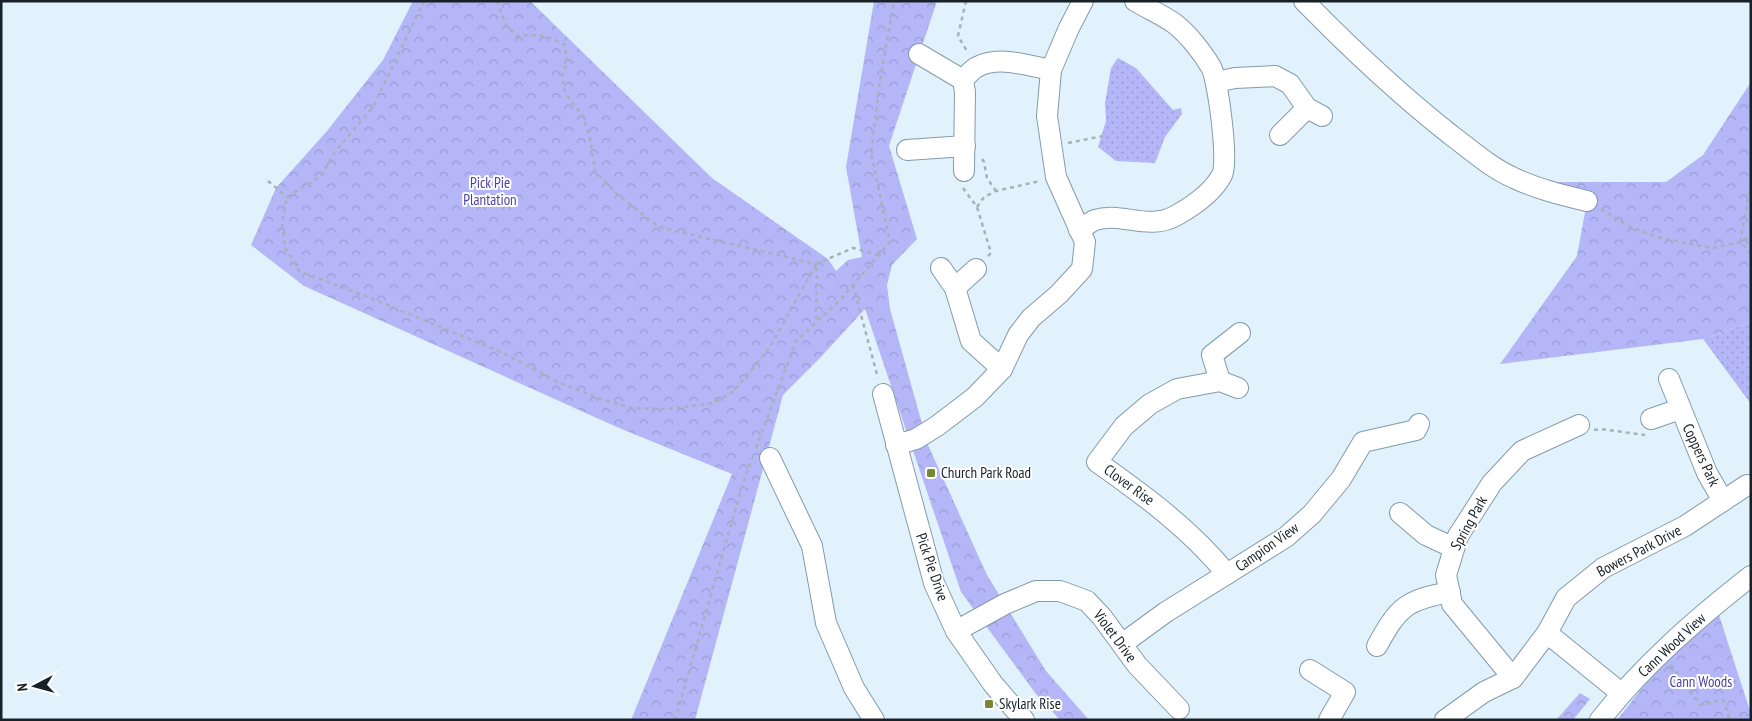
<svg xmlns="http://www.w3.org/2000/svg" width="1752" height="721" font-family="'PT Sans Narrow',sans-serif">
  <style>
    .grass { fill: url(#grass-dots) }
    .forest { fill: url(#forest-crowns) }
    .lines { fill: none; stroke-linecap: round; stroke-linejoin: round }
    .minor-casing { stroke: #839bab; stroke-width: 22 }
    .path { stroke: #a4b2ba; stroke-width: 2.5; stroke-dasharray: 4 4; stroke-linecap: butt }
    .minor { stroke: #fff; stroke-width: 20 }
    .poi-dot { fill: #788736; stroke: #fff; stroke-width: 2 }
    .labels { text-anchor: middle; stroke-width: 4; stroke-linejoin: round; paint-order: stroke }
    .park-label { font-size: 15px; fill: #4b42a1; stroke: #fff }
    .street-label { font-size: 15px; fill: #182127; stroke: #fff }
    .poi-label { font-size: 15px; fill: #182127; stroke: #fff; text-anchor: start }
  </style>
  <defs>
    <pattern id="grass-dots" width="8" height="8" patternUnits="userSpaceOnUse" patternTransform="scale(1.25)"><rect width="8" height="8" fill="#b4b6f7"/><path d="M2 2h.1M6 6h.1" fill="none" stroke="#9a9cd4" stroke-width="1.8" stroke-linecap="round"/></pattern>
    <pattern id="forest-crowns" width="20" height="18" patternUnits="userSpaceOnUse" patternTransform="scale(1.25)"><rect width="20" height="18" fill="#b4b6f7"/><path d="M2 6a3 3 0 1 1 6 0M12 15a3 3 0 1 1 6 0" fill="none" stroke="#9a9cd4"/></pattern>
  </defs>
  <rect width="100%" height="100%" fill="#e2f2fc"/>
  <g class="grass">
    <polygon points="1118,58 1136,68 1173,110 1181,108 1182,114 1165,137 1155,163 1116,161 1098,147 1106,121 1105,103 1111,68"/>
    <polygon points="1751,322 1751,404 1703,339"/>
  </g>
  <g class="forest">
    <polygon points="413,1 530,1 712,178 828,259 836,271 848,260 862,257 846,167 874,1 937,1 889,146 917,239 892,265 887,285 890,309 928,445 987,575 1046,671 1089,720 1060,720 1036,694 961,592 865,309 818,360 783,395 695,720 631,720 732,474 619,428 304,286 251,245 276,188 327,131 383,60"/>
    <polygon points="1751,82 1751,322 1703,339 1500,364 1577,256 1587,201 1548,182 1666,182 1703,155"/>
    <polygon points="1718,612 1751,714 1751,720 1617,720 1646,683"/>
    <polygon points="1580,693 1590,699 1573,720 1556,720"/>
  </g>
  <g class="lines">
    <g class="minor-casing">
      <g id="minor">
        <path d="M 1304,1 C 1351,49 1399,94 1451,135 C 1471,150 1491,168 1514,178 C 1537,189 1562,195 1587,201"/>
        <polyline points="919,54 963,80"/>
        <polyline points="1216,82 1235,78 1275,76 1290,84 1307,108 1322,116"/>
        <polyline points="1280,135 1307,108"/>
        <polyline points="907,150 965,146"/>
        <path d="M 964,171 L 965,92 L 963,80 C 967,76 972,69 977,67 C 999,55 1028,66 1051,70"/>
        <path d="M 1079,230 C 1084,227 1090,222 1095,220 C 1122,211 1148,232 1177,215 C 1193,206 1213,192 1222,175 C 1229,164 1218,79 1211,67 C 1203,53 1188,34 1175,24 C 1163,15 1148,9 1135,1"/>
        <polyline points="941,268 955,288"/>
        <polyline points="976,269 955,288 971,341 1002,369"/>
        <polyline points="1669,379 1707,473 1723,501"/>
        <polyline points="1220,381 1212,355 1240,333"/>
        <polyline points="883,394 934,583 956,631 993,684 1024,720"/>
        <polyline points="1651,419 1680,409"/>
        <polyline points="896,445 916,439 937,426 975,397 1002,369 1018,335 1031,318 1059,294 1082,269 1085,242 1056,177 1047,116 1051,70 1069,28 1083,1"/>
        <polyline points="770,458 812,546 826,623 854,688 874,720"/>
        <polyline points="1400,513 1426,535 1454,548"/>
        <path d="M 1227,574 C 1189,528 1145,496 1097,462 L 1124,426 L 1150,404 L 1177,389 L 1220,381 L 1238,388"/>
        <polyline points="956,631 1005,604 1036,591 1060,591 1087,601 1102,617 1137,665 1179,709"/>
        <polyline points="1547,633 1566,598 1603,568 1685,526 1747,485"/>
        <polyline points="1122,644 1166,612 1286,537 1312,514 1341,479 1363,442 1416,430 1419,424"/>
        <path d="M 1377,646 C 1398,608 1405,600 1450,592"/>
        <polyline points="1310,670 1345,692 1329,720"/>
        <polyline points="1513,678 1452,604 1446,575 1458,536 1492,483 1522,451 1579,425"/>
        <polyline points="1445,720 1484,692 1513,678 1547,633 1621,693"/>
        <path d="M 1600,720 C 1643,665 1696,619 1751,576"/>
      </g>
    </g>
    <g class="path">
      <polyline points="424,1 373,107 334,153 321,176 287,197 282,222 285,247 299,271 368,297 501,352 558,382 598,398 631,408 667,409 714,403 734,391 770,347 816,264 817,278 816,322"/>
      <path d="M 497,1 L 505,23 L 516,36 C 536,34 548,35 565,45 L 567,63 L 562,75 L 565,93 L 583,116 L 590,138 L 595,171 L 617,194 L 659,227 L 816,264 L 853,248 L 878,255"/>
      <polyline points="966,1 958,36 968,53"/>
      <polyline points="1068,143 1103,136"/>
      <polyline points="982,159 984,162 987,178 996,191"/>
      <polyline points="268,181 287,197"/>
      <polyline points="1751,183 1740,242 1751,253"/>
      <polyline points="963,188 977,207 991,253 987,257"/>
      <polyline points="977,207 984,197 996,191 1040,181"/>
      <polyline points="1601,209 1628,226 1657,237 1695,245 1713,248 1740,242 1751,236"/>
      <polyline points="853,285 878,378"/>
      <polyline points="1594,430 1601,429 1645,435"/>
      <polyline points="756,448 796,341 841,299 890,242 871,153 880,81 894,1"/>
      <polyline points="1671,665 1700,705 1723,700 1730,720"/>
      <polyline points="675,720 743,483 752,458"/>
    </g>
    <use href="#minor" class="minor"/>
  </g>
  <g class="poi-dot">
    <rect x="926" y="468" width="10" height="10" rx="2.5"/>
    <rect x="984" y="699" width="10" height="10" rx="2.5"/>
  </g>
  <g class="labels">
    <g class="park-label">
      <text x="490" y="188">Pick Pie<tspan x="490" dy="17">Plantation</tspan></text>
      <text x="1701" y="687">Cann Woods</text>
    </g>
    <g class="street-label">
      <text transform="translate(1701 455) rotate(65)" y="5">Coppers Park</text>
      <text transform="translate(1129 485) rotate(36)" y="5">Clover Rise</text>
      <text transform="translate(1469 523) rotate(-61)" y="5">Spring Park</text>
      <text transform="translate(1267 547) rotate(-35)" y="5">Campion View</text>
      <text transform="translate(1639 551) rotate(-28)" y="5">Bowers Park Drive</text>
      <text transform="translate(932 567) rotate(71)" y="5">Pick Pie Drive</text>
      <text transform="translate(1115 636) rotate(53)" y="5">Violet Drive</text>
      <text transform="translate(1672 645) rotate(-43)" y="5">Cann Wood View</text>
    </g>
    <g class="poi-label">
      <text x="941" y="478">Church Park Road</text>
      <text x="999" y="709">Skylark Rise</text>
    </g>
  </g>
  <rect width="1752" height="721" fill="none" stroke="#182127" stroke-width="5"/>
  <g transform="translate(35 686) rotate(264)" stroke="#ffffff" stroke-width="4" paint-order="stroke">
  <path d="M0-4L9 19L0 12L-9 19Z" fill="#182127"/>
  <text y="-8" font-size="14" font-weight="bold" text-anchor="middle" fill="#182127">N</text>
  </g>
</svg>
